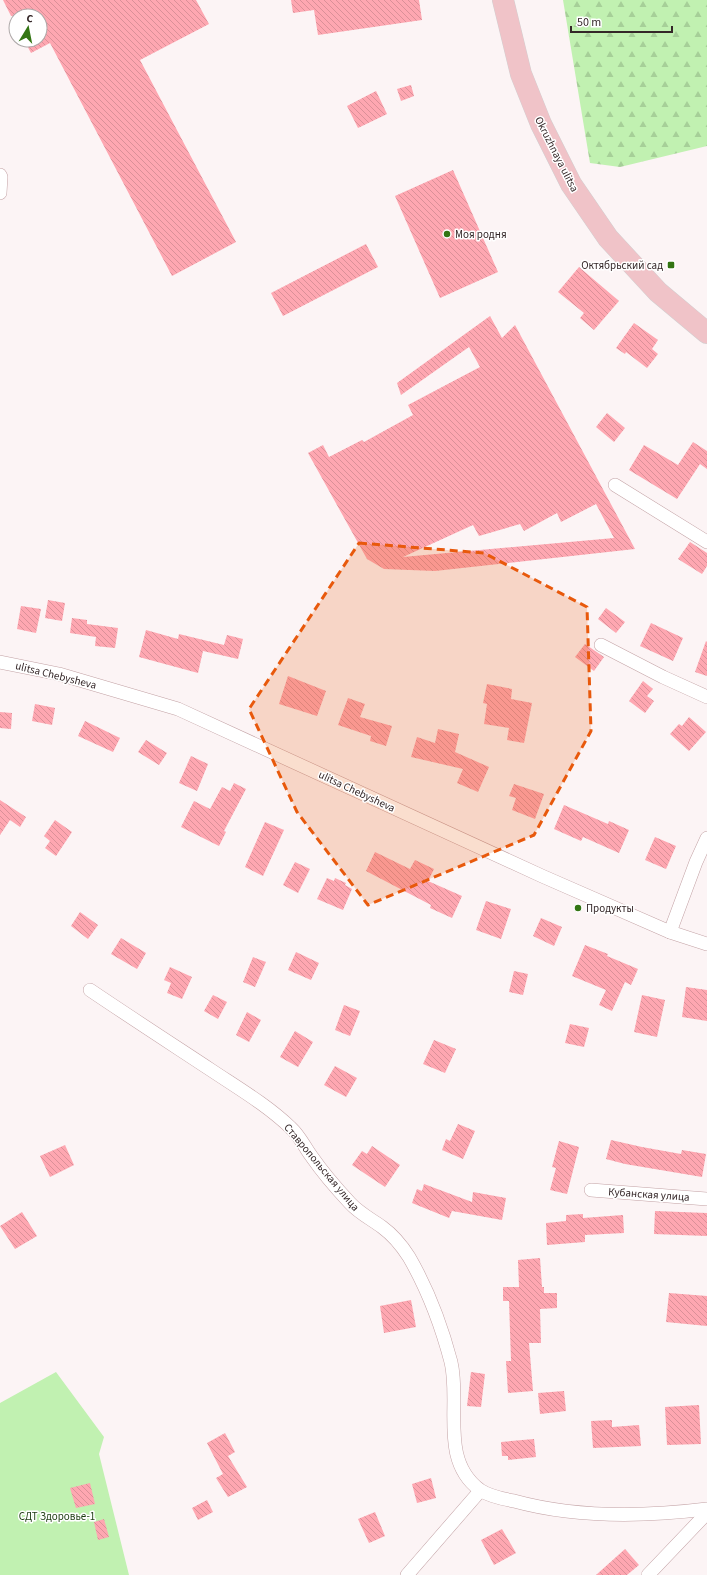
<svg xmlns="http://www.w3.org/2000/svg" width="707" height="1575" font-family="'Source Sans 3',sans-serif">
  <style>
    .forest { fill: url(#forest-firs) }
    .garden { fill: #c1f1b1 }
    .building { fill: url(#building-back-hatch); fill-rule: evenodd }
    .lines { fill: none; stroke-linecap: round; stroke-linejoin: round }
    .minor-casing { stroke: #c3a2a5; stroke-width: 14 }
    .primary-casing { stroke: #d2cfd0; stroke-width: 22 }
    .minor { stroke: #fff; stroke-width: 13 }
    .primary { stroke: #f0c3c8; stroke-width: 21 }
    .marked { fill: #e8590c; fill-opacity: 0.2; stroke: #e8590c; stroke-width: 3; stroke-dasharray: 8 5; stroke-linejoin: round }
    .poi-dot { fill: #337513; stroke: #fff; stroke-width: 1.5 }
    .labels { text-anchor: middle; stroke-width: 3; stroke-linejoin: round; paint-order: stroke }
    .street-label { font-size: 11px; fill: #342728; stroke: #fff }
    .poi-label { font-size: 11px; fill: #342728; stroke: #fff; text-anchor: start }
    .park-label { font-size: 11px; fill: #1b3b0f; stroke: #fff }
  </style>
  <defs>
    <pattern id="forest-firs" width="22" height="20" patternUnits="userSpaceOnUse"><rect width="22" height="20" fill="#c1f1b1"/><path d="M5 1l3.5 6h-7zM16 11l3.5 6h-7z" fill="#a6cf98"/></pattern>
    <pattern id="building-back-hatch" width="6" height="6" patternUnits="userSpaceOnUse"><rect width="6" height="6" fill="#fea7b1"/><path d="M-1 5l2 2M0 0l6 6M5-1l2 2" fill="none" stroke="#da9098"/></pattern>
  </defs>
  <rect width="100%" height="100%" fill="#fcf4f5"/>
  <polygon class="forest" points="563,0 707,0 707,146 620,167 590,163"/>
  <polygon class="garden" points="56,1372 104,1437 99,1454 129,1575 0,1575 0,1403"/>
  <g class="building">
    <polygon points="3,0 196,0 209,24 140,60 236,242 172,276 50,43 31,53 24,40 40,40 40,16 11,16"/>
    <polygon points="291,0 419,0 422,20 318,35 314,10 293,13"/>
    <polygon points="411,85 414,96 401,101 397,89"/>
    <polygon points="376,91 387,114 358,128 347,106"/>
    <polygon points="453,170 498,272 440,298 395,196"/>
    <polygon points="366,244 378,267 283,316 271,293"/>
    <polygon points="579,267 619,301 594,330 580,318 584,313 558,292"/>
    <path d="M 490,316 L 502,338 L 515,325 L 635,549 L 435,571 L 384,569 L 367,559 L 308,453 L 323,445 L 329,457 L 362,440 L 364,442 L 413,415 L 408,405 L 480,367 L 469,347 L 401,395 L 397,383 ZM 596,504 L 614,538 L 403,557 L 473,525 L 479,536 L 520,524 L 524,531 L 557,513 L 561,522 Z"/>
    <polygon points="634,323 658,340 652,349 658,354 647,368 626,352 625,354 616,348"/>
    <polygon points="607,413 625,428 614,442 596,427"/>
    <polygon points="693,442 707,451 707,469 700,464 677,499 629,470 644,445 678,465"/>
    <polygon points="690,542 707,553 707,566 702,574 678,559"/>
    <polygon points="48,600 65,603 62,621 45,618"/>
    <polygon points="21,606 41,609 36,633 17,629"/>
    <polygon points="606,608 625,622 616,633 598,619"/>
    <polygon points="72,618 87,620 87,624 118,628 115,648 95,646 96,637 70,633"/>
    <polygon points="651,623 683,638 673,661 640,646"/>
    <polygon points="146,630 178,639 179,634 224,645 227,635 243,639 238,659 203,651 198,673 139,657"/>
    <polygon points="706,641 707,642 707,676 695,672"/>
    <polygon points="585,644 604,657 594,671 575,657"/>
    <polygon points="288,676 326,691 317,716 279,704"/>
    <polygon points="643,681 653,689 647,696 654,701 645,713 629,701"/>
    <polygon points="487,684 512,689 511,699 532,703 524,743 507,740 509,728 484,724 487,704 483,703"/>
    <polygon points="348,698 365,704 360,717 392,726 386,746 370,741 371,736 338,725"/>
    <polygon points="35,704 55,708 52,725 32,721"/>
    <polygon points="0,712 12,713 11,729 0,728"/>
    <polygon points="689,717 706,732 689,751 670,734 679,724 682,726"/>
    <polygon points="85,721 120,738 113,752 78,736"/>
    <polygon points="438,729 459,734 455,752 489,767 478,792 457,783 463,769 411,757 417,737 435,743"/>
    <polygon points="146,740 167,753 159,765 138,752"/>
    <polygon points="191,756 208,764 197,791 179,783"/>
    <polygon points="234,783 246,789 224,831 226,832 219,846 181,827 194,801 210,809 222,787 230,791"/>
    <polygon points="514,784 544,794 535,819 512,810 516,798 509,796"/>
    <polygon points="0,800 26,817 20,827 10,820 0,835"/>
    <polygon points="564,805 608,824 609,821 629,830 619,853 583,837 581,841 554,829"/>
    <polygon points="55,820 72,832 56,856 45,848 50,841 44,836"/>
    <polygon points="265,822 284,830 263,876 245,867"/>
    <polygon points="655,837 676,846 666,869 645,860"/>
    <polygon points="375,852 410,869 415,860 434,869 428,881 462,896 452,918 430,908 431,905 366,871"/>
    <polygon points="295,862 310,869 298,893 283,885"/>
    <polygon points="327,878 334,881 335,878 346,883 345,885 352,889 343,910 317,899"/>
    <polygon points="486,901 511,909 501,939 476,930"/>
    <polygon points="80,912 98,925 88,939 71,926"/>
    <polygon points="541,918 562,927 554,946 533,936"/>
    <polygon points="121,938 146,953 137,969 111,954"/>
    <polygon points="585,945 608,954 607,956 638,969 631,985 625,982 612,1011 599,1005 606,990 572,976"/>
    <polygon points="296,952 319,963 311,980 288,970"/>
    <polygon points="253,957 266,962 255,987 243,982"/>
    <polygon points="170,967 192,977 182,999 167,993 171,983 164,980"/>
    <polygon points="514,971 528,974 523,995 509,992"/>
    <polygon points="686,987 707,990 707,1021 682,1017"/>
    <polygon points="213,995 227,1002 218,1019 204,1011"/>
    <polygon points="642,995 665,1000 657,1037 634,1032"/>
    <polygon points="344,1005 360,1011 350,1036 335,1030"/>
    <polygon points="247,1012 261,1020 249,1042 236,1035"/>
    <polygon points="570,1024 589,1028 584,1047 565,1043"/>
    <polygon points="295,1031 313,1042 298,1067 280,1057"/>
    <polygon points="434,1040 456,1049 445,1073 423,1064"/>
    <polygon points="335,1066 357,1078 346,1097 324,1085"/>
    <polygon points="458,1124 475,1131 463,1159 442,1150 446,1139 450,1141"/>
    <polygon points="611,1140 642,1147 681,1154 682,1150 706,1154 702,1177 625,1164 606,1159"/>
    <polygon points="559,1141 579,1147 567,1194 550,1190 556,1168 552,1167"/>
    <polygon points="65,1145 74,1165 50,1177 40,1156"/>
    <polygon points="372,1146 400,1165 385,1187 352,1165 362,1151 367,1154"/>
    <polygon points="424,1184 472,1202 473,1192 506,1198 502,1220 452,1211 449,1218 412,1203 417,1189 422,1191"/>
    <polygon points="655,1211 707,1213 707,1236 654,1234"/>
    <polygon points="22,1212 37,1236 15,1249 0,1226"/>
    <polygon points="583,1214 583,1218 623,1215 624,1233 585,1235 585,1242 547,1245 546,1223 566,1221 566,1215"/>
    <polygon points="540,1258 542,1287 544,1287 544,1293 557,1293 557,1308 540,1309 541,1343 529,1343 533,1391 508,1393 506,1361 511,1361 509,1301 503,1301 503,1287 519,1287 518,1260"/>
    <polygon points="669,1293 707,1296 707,1326 666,1322"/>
    <polygon points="411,1300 416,1327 384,1333 380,1306"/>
    <polygon points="471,1372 485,1374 481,1407 467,1406"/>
    <polygon points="564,1391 566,1411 540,1414 538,1393"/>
    <polygon points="699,1405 701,1444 667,1445 665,1407"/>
    <polygon points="612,1420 612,1427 639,1425 641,1446 593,1448 591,1421"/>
    <polygon points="225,1433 235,1452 228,1456 247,1487 228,1497 216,1478 223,1474 207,1443"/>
    <polygon points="534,1439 536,1457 508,1460 508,1456 502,1456 501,1442"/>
    <polygon points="431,1478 436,1498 417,1503 412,1484"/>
    <polygon points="90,1483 95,1504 76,1508 70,1488"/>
    <polygon points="207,1500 213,1512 198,1520 192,1508"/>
    <polygon points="375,1512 385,1536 369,1543 358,1519"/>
    <polygon points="104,1519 109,1537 98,1540 94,1522"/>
    <polygon points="502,1529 516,1553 494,1565 481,1540"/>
    <polygon points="625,1549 639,1565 627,1575 596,1575"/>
  </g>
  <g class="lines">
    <g class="minor-casing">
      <g id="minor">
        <polyline points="0,175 1,177 0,193"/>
        <polyline points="615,485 707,542"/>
        <polyline points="601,645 663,677 707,697"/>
        <polyline points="0,662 59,674 178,709 542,876 670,932 707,944"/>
        <polyline points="670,932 696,862 707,838"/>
        <path d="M 90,990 C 130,1017 170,1043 211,1070 C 238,1088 267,1105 291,1128 C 300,1136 305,1148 312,1157 C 323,1173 337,1189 350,1203 C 359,1213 371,1219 382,1227 C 393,1235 402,1246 409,1257 C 427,1288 442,1328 451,1362 C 461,1404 439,1460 480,1490 C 489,1496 503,1499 514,1501 C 576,1518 643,1517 707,1509"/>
        <polyline points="591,1190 707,1199"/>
        <polyline points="407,1575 480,1491"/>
        <polyline points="648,1575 707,1513"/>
      </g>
    </g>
    <g class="primary-casing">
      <polyline id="primary" points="503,0 521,74 541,124 571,184 608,238 658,292 707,333"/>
    </g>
    <use href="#minor" class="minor"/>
    <use href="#primary" class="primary"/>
  </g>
  <path class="marked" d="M 359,543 L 484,553 L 587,607 L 591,731 L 534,835 L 368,905 L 297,812 L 249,709 Z"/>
  <g class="poi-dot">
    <circle cx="447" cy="234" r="4"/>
    <rect x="667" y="261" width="8" height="8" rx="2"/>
    <circle cx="578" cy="908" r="4"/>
  </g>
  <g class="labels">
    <g class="street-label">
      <text transform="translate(557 154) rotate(63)" y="4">Okruzhnaya ulitsa</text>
      <text transform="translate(56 675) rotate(14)" y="4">ulitsa Chebysheva</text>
      <text transform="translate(357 791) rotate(25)" y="4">ulitsa Chebysheva</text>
      <text transform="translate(322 1167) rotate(50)" y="4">Ставропольская улица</text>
      <text transform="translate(649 1194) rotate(4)" y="4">Кубанская улица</text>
    </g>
    <g class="poi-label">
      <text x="455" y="238">Моя родня</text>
      <text x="663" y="269" text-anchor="end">Октябрьский сад</text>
      <text x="586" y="912">Продукты</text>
    </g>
    <g class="park-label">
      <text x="57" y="1520">СДТ Здоровье-1</text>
    </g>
  </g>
  <g transform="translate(28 28) rotate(10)"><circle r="19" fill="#ffffff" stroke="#aea9a9"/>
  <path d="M0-3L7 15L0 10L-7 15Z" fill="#337513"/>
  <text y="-6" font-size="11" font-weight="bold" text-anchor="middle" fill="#342728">С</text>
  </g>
  <path d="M571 26v6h101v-6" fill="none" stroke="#342728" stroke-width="2"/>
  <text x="577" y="26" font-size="12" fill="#342728" stroke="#ffffff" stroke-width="3" paint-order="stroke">50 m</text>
</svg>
